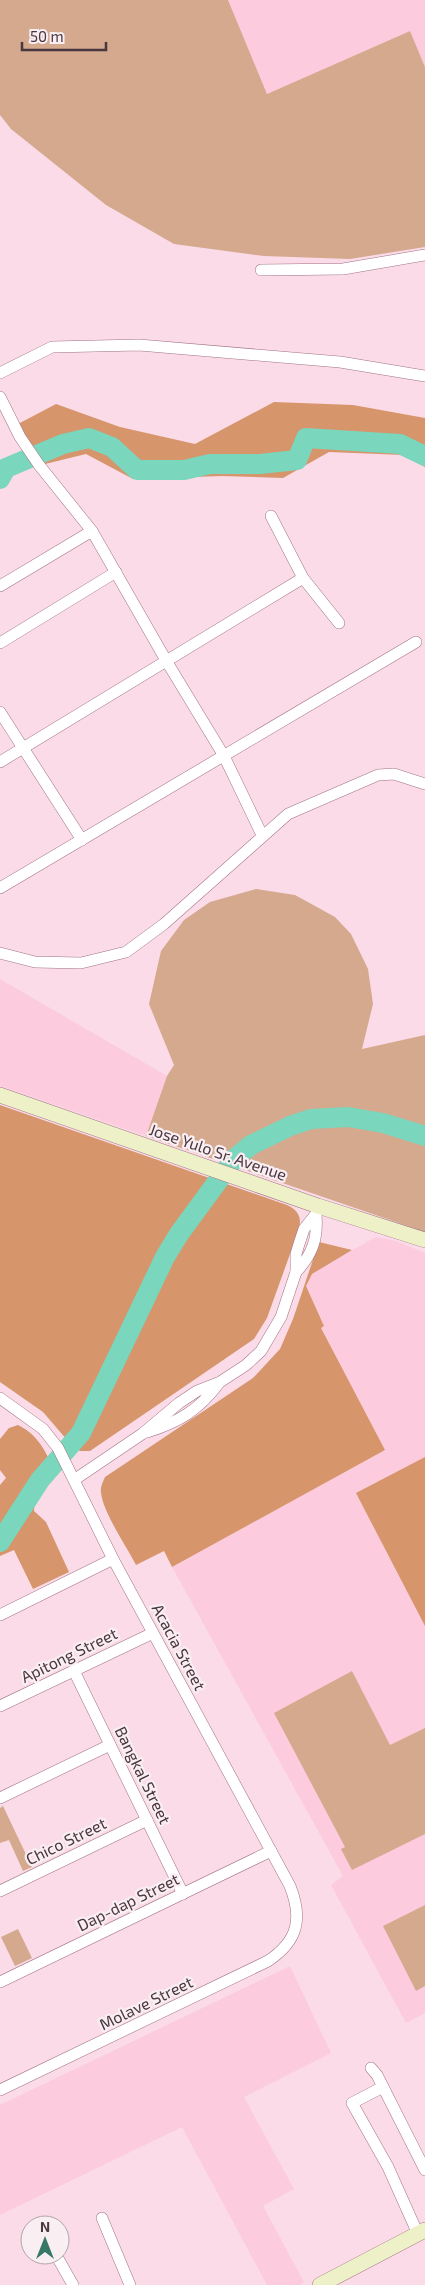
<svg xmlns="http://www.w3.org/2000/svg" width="425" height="2285" font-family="'Exo 2',sans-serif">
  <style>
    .built { fill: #fcccde }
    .green { fill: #d4a98e }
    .forest { fill: #d6956b }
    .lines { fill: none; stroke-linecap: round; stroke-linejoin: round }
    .river { stroke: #7ad6bc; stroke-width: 20 }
    .street-casing { stroke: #a27386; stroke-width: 12 }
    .secondary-casing { stroke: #a27386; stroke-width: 16 }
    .street { stroke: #fff; stroke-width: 11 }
    .secondary { stroke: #eef1c7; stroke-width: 15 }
    .labels { text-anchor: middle; stroke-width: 4.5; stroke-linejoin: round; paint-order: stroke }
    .street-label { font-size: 16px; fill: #4a363e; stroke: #f9eef2 }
  </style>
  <rect width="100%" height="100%" fill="#fadbe7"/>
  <g class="built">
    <polygon points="228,0 425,0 425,67 410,31 267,94"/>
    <polygon points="0,979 167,1076 146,1136 0,1086"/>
    <polygon points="376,1237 396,1241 425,1253 425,2013 406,2023 331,1885 343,1876 172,1567 385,1450 321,1328 324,1326 306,1286 308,1279 320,1268"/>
    <polygon points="290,1966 331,2053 244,2097 294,2189 263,2206 304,2282 300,2285 267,2285 182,2127 0,2215 0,2105"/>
  </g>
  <g class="green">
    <polygon points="0,0 228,0 267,94 410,31 425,67 425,247 350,259 264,256 174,244 106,205 11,129 0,115"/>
    <polygon points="256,889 295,895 335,917 351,934 368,969 373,1004 362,1049 425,1035 425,1232 146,1136 167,1076 174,1065 149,1004 161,951 184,920 210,902"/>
    <polygon points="352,1671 390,1745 425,1728 425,1834 352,1870 341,1849 345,1847 274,1713"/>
    <polygon points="3,1806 32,1867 23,1871 9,1840 0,1843 0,1808"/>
    <polygon points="425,1905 425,1986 416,1991 383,1926"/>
    <polygon points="18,1929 32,1958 15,1966 1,1937"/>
  </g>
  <g class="forest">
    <polygon points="274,402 353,405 425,418 425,467 404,455 329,452 283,478 222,476 133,479 86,454 45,464 18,424 56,404 120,427 195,444"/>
    <path d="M 0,1105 L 287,1205 C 298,1210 302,1217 299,1229 L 267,1318 L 254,1339 L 90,1451 L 80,1451 L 74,1448 L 43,1412 L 0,1382 Z"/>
    <path d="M 319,1242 L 352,1250 L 312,1274 L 306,1286 L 324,1326 L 321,1328 L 385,1450 L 172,1567 L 164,1551 L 136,1565 C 127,1547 102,1511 101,1492 C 100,1487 103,1482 105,1477 L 253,1378 L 280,1349 L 293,1319 Z"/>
    <path d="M 18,1425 C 38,1435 46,1451 54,1471 C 44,1481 34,1498 34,1511 L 46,1522 L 69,1572 L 33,1589 L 14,1550 L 0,1556 L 0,1485 L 6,1478 L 0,1470 L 0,1439 L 9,1428 Z"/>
    <polygon points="425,1457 425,1626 356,1493"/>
  </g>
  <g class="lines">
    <g class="river">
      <polyline points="0,479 6,468 63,444 89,438 112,447 137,470 184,470 210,464 260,464 297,460 306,438 400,444 425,456"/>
      <polyline points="0,1542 40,1480 81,1433 165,1257 179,1234 234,1159 251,1145 290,1126 311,1119 348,1117 383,1123 425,1136"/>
    </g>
    <g class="street-casing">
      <g id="street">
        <polyline points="261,270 343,269 425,255"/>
        <polyline points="0,373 52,347 139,345 340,362 425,376"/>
        <polyline points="0,397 20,437 39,465 92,531 167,662 224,756 262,835"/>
        <polyline points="271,516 303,578 339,623"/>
        <polyline points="0,586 92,531"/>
        <polyline points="0,643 116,572"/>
        <polyline points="0,712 82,840"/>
        <polyline points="0,762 303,578"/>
        <polyline points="0,888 416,642"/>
        <polyline points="0,953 35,962 81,963 126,952 164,924 288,814 378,775 394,774 425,784"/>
        <path d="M 296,1272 C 313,1254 318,1238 316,1214"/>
        <path d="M 0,1398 L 43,1429 L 58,1448 L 113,1559 L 290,1886 C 303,1919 298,1941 268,1961 L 0,2090"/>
        <path d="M 147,1432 C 179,1422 199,1410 219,1383"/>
        <polyline points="74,1480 142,1434 179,1403 197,1391 220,1382 246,1365 261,1351 281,1317 296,1272 296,1254 299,1244 304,1229 316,1214 318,1206"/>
        <polyline points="0,1615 113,1559"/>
        <polyline points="74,1671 183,1894"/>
        <polyline points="0,1706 153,1633"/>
        <polyline points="0,1798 110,1745"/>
        <polyline points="0,1891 147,1820"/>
        <polyline points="0,1982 271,1851"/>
        <polyline points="371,2068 377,2075 425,2170"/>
        <polyline points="383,2087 352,2103 388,2167 418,2234"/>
        <polyline points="102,2218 130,2285"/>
        <polyline points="56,2255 73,2285"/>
      </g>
    </g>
    <g class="secondary-casing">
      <g id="secondary">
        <polyline points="0,1095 318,1206 425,1240"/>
        <polyline points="320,2285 425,2230"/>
      </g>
    </g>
    <use href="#street" class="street"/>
    <use href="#secondary" class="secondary"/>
  </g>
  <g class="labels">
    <g class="street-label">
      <text transform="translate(218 1152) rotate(19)" y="6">Jose Yulo Sr. Avenue</text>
      <text transform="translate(179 1647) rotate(62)" y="6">Acacia Street</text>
      <text transform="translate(69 1655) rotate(-26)" y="6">Apitong Street</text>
      <text transform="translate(143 1775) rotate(64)" y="6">Bangkal Street</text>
      <text transform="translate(66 1841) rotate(-26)" y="6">Chico Street</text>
      <text transform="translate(128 1902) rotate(-26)" y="6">Dap-dap Street</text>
      <text transform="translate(146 2003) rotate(-26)" y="6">Molave Street</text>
    </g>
  </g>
  <g transform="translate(45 2240)"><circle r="24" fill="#f9eef2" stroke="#b3a4aa"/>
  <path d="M0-4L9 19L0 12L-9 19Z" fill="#377766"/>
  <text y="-8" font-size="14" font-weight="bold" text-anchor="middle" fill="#4a363e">N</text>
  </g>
  <path d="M22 42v8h84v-8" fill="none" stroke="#4a363e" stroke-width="2.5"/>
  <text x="30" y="42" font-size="15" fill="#4a363e" stroke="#f9eef2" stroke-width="4" paint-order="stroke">50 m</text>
</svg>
